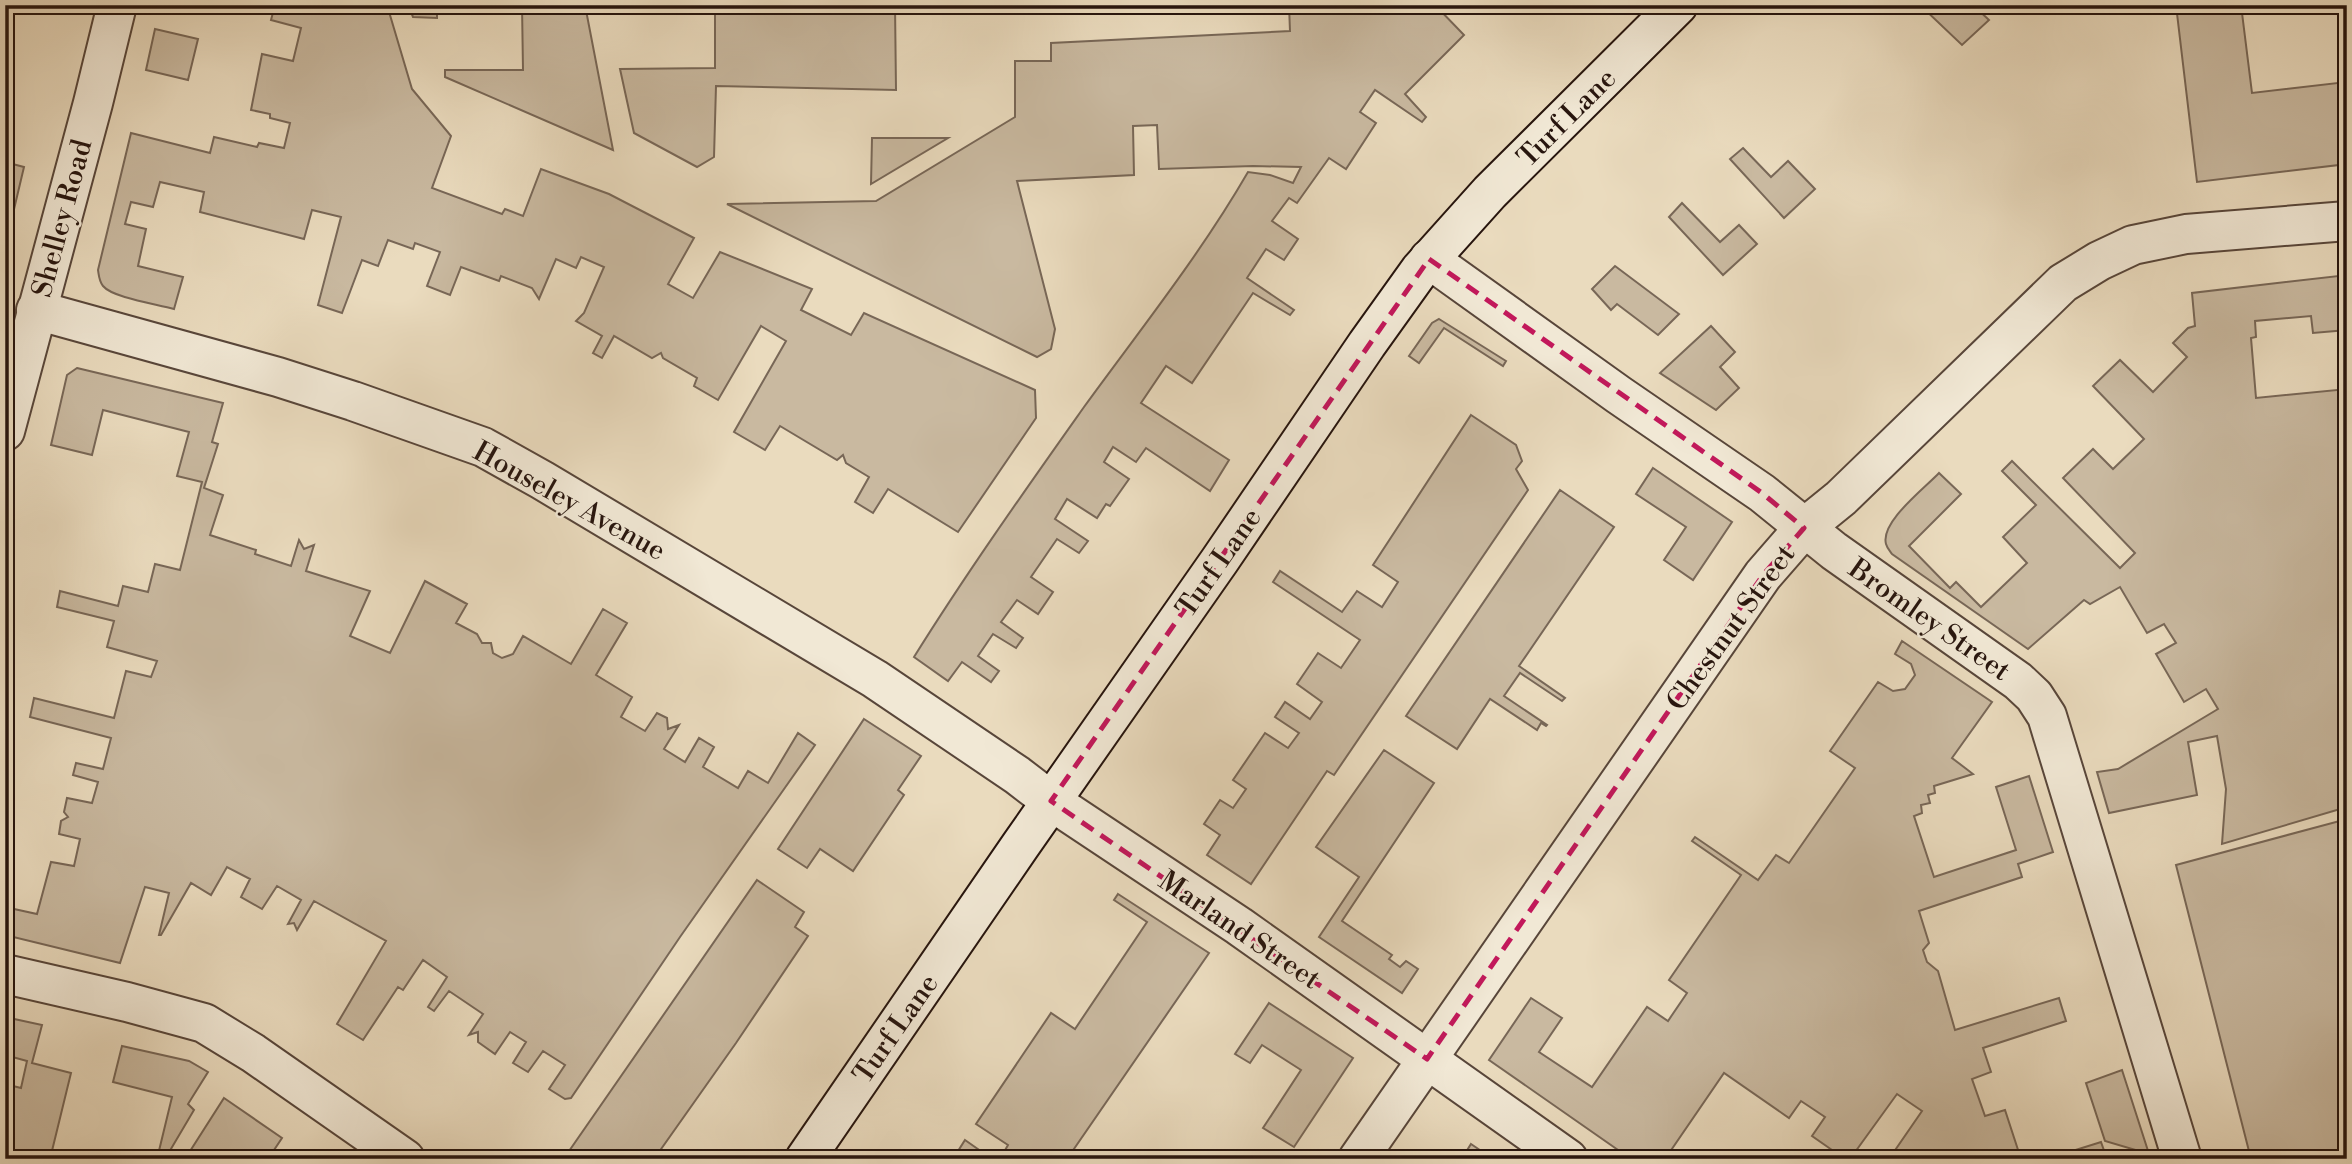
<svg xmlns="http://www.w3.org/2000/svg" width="2352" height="1164" font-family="'Libre Bodoni',serif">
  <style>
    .green { fill: #c9b9a0; stroke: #786757; stroke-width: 2 }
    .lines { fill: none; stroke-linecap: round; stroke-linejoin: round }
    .street-casing { stroke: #58463a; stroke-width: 42 }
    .secondary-casing { stroke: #27150e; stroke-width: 42 }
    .street { stroke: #f1e8d5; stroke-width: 38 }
    .secondary { stroke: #f1e8d5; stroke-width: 38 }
    .marked { fill: none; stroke: #c2185b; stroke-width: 5; stroke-dasharray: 14 9; stroke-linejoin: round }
    .labels { text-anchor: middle; stroke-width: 5; stroke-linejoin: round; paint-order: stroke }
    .street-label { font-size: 28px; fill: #27150e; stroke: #f1e8d5 }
  </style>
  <rect width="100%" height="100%" fill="#eadbbe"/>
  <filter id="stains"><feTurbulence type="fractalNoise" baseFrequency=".00286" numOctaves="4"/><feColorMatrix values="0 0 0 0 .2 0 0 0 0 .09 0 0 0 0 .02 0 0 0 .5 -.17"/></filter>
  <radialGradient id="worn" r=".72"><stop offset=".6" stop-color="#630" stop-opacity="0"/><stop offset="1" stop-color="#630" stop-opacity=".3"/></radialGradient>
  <g class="green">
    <path d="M 275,5 L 387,5 L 412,89 L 451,136 L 432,188 L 502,214 L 505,209 L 523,216 L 541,169 L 609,194 L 694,238 L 668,284 L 693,298 L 720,252 L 812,289 L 801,310 L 851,335 L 864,313 L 1035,390 L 1036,418 L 958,532 L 888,489 L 873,513 L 855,502 L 869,477 L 846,463 L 843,455 L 837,460 L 780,426 L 765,450 L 734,432 L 786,341 L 761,326 L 718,400 L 694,386 L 697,378 L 663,358 L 661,353 L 652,358 L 614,336 L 602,358 L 593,353 L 602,336 L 576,321 L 584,313 L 604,267 L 581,257 L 576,268 L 556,259 L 539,299 L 532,288 L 501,276 L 499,281 L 461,267 L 450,295 L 427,286 L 440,252 L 415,243 L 413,249 L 388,240 L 378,266 L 362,260 L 342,313 L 318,305 L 341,217 L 312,210 L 304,239 L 200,212 L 204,192 L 160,182 L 153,207 L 131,202 L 125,224 L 146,229 L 138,266 L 183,277 L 174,309 C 157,304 113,298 103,286 C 99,281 99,276 98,270 L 131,133 L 210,153 L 214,137 L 257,147 L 259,143 L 284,148 L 290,123 L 270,118 L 270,114 L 251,110 L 262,54 L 293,61 L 301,28 L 271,20 Z"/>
    <polygon points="408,5 437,5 437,18 413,17"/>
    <polygon points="522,5 585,5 613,150 445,77 445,70 523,70"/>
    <polygon points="715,5 895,5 896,90 716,86 714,157 697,167 634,133 620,69 715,68"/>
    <path d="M 1289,5 L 1435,5 L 1464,35 L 1405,94 L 1426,117 L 1422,122 L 1375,90 L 1360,112 L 1376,123 L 1346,169 L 1329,158 L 1297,203 L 1289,198 L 1272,221 L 1298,239 L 1284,260 L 1266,249 L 1247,278 L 1294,310 L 1290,315 L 1253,293 L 1192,383 L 1166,366 L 1141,403 L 1229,460 L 1210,491 L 1146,448 L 1136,462 L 1113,447 L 1104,462 L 1129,479 L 1110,506 L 1106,504 L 1097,518 L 1067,499 L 1055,519 L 1088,541 L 1079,553 L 1057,539 L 1031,577 L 1053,592 L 1038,614 L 1017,600 L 1001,622 L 1023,638 L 1016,648 L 993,634 L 978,656 L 999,671 L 991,682 L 962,662 L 948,681 L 914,657 C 967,572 1026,489 1084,407 C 1140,330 1200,255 1248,172 L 1270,175 L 1293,183 L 1301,167 L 1253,166 L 1159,169 L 1157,125 L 1133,126 L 1134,175 L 1017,181 L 1055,329 L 1051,349 L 1037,357 L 727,204 L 876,201 L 1015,117 L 1015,61 L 1051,61 L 1051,43 L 1290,31 Z"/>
    <polygon points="1920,5 1973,5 1989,20 1962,45"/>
    <polygon points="2176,5 2241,5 2252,93 2346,82 2347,164 2197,182"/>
    <polygon points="155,29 198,39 188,80 146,70"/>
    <polygon points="872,138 948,138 871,184"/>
    <polygon points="1743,148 1771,177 1788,161 1815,189 1784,218 1730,159"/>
    <polygon points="5,162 24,167 11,222 5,220"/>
    <polygon points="1682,203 1720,242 1739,225 1757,244 1723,275 1669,217"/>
    <polygon points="1615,266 1679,314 1658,335 1617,304 1611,310 1592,289"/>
    <path d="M 2347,275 L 2347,330 L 2313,333 L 2311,316 L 2255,321 L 2256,337 L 2251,338 L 2256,398 L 2347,389 L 2347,807 L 2222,844 L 2226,789 L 2217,736 L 2188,742 L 2197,795 L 2109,813 L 2097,772 L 2118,769 L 2218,709 L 2206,689 L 2184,702 L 2156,654 L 2176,643 L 2164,624 L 2147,633 L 2120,587 L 2090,604 L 2084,600 L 2028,649 L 1892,554 C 1890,551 1887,548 1886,544 C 1880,522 1925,488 1939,473 L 1961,494 L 1909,546 L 1950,588 L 1956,582 L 1981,607 L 2027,563 L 2003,537 L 2036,505 L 2002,471 L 2012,461 L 2120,568 L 2135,553 L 2063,478 L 2093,449 L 2113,469 L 2144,439 L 2093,386 L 2120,360 L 2153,392 L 2187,357 L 2173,343 L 2188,328 L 2195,326 L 2192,293 Z"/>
    <polygon points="1439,319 1506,361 1503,366 1444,328 1419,363 1409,356 1432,323"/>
    <polygon points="1711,326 1735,352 1720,367 1739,388 1716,410 1660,373"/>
    <polygon points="77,368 223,403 212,442 218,444 204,488 223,495 210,535 256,550 255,554 291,566 299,540 304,549 314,545 306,571 370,591 350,636 390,653 425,581 467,604 456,623 477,634 482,643 491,643 493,653 502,658 513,654 523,636 571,664 603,609 627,623 596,675 632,697 621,717 645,731 657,713 667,718 668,729 679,725 664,749 685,762 699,738 714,747 703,767 738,788 748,771 768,783 798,733 815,745 680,937 571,1098 565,1099 549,1089 565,1065 543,1051 528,1072 513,1063 526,1042 510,1032 495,1054 478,1042 478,1032 469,1035 483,1014 449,991 434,1011 428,1007 447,977 423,960 403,990 398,987 363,1040 337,1024 386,941 314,901 297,930 294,923 288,924 301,900 277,886 262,909 241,897 250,879 227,867 211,895 191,883 161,935 159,935 169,893 145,887 120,963 5,935 5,907 37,914 51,862 74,866 80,839 59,834 61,821 68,817 64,812 67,798 92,803 98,782 73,775 76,763 103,769 111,738 30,717 34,698 114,718 126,671 151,677 157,661 107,647 114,621 57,607 60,591 118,606 123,586 148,592 155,564 180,570 202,482 177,476 189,432 103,410 92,455 51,445 67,375"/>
    <polygon points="1471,415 1516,445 1522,461 1516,469 1528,490 1334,775 1327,771 1251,884 1207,855 1220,835 1204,824 1220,800 1233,808 1246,789 1233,780 1265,733 1288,748 1299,733 1275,717 1285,702 1310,719 1322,702 1297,684 1318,653 1341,668 1360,640 1273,582 1280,571 1342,612 1357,591 1382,607 1398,582 1373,565"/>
    <polygon points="1653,468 1732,522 1693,580 1664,560 1686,527 1636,494"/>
    <polygon points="1560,490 1614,527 1519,666 1565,698 1562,701 1520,673 1504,696 1547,725 1546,726 1541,723 1537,730 1490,699 1457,749 1406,716"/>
    <polygon points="1902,641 1992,702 1952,758 1973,774 1934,786 1935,793 1928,795 1930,803 1921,805 1922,813 1914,816 1934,877 2016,850 1996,787 2029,776 2053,852 2018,864 2022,877 1919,911 1929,943 1923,950 1927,962 1938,971 1955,1030 2059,998 2066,1021 1983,1048 1991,1072 1972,1079 1985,1116 2005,1110 2021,1159 1889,1159 1922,1111 1897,1094 1850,1159 1827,1159 1832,1150 1812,1136 1825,1117 1801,1101 1789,1118 1724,1073 1665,1159 1631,1159 1489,1060 1531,998 1562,1018 1539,1052 1592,1087 1647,1007 1668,1021 1687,993 1669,980 1741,875 1692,841 1695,837 1758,880 1776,855 1789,863 1855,768 1830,751 1878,682 1893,691 1905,689 1915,675 1911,664 1895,654"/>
    <polygon points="864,719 921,756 898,790 904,795 853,871 820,849 807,868 778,849"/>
    <polygon points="1384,750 1434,783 1342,921 1392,955 1389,959 1400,967 1406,961 1418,969 1402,993 1319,937 1359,877 1316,847"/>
    <polygon points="2347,819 2347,1159 2251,1159 2176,865"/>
    <polygon points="757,880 804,912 795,927 808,936 736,1043 654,1159 574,1159 567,1154"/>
    <polygon points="1118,894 1209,953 1067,1159 1000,1159 1008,1145 976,1124 1051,1013 1075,1029 1147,922 1114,900"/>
    <polygon points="1269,1003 1353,1058 1294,1147 1263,1128 1301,1070 1262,1045 1250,1063 1235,1054"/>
    <polygon points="5,1017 42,1025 32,1063 71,1073 50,1159 5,1159 5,1084 21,1088 27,1061 5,1055"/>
    <polygon points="122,1046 189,1061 208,1072 188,1104 194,1110 165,1159 157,1159 172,1097 113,1082"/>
    <polygon points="2122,1070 2149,1154 2105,1141 2086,1083"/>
    <polygon points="224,1098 282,1138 268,1159 185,1159"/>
    <polygon points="965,1140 992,1159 953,1159"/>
    <polygon points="2101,1142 2107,1159 2050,1159 2050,1158"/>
    <polygon points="1471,1144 1493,1159 1476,1159 1466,1152"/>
  </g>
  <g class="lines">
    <g class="street-casing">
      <g id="street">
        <polyline points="1429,259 1619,395 1762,493 1834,551 2018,681 2034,696 2047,716 2182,1159"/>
        <polyline points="36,310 278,377 353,401 483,447 542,480 875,679 1017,775 1051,801 1239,926 1568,1159"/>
        <polyline points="5,431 93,103 117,5"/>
        <polyline points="5,974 127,1002 204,1023 253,1053 405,1159"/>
        <polyline points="1358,1159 1763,575 1804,528 1841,498 2063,283 2099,261 2133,245 2186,234 2347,221"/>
      </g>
    </g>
    <g class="secondary-casing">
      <polyline id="secondary" points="805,1159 1020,846 1220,560 1367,344 1420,270 1490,192 1678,5"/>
    </g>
    <use href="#street" class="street"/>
    <use href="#secondary" class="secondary"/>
  </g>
  <path class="marked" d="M 1429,259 L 1762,493 L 1804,528 L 1763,575 L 1427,1059 L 1051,801 Z"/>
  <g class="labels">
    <g class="street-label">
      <text transform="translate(1566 117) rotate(-45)" y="10">Turf Lane</text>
      <text transform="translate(61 218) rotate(-75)" y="10">Shelley Road</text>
      <text transform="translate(570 500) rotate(29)" y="10">Houseley Avenue</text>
      <text transform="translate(1218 562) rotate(-55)" y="10">Turf Lane</text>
      <text transform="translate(1930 619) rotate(35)" y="10">Bromley Street</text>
      <text transform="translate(1730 627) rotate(-54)" y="10">Chestnut Street</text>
      <text transform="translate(1240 929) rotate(34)" y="10">Marland Street</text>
      <text transform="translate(895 1028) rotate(-55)" y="10">Turf Lane</text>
    </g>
  </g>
  <rect width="2352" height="1164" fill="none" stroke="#eadbbe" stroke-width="28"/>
  <rect x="7" y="7" width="2338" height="1150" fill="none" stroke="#27150e" stroke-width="3.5"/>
  <rect x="14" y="14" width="2324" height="1136" fill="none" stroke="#27150e" stroke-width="2"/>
  <rect width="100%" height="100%" filter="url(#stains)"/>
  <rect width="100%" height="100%" fill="url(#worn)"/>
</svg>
